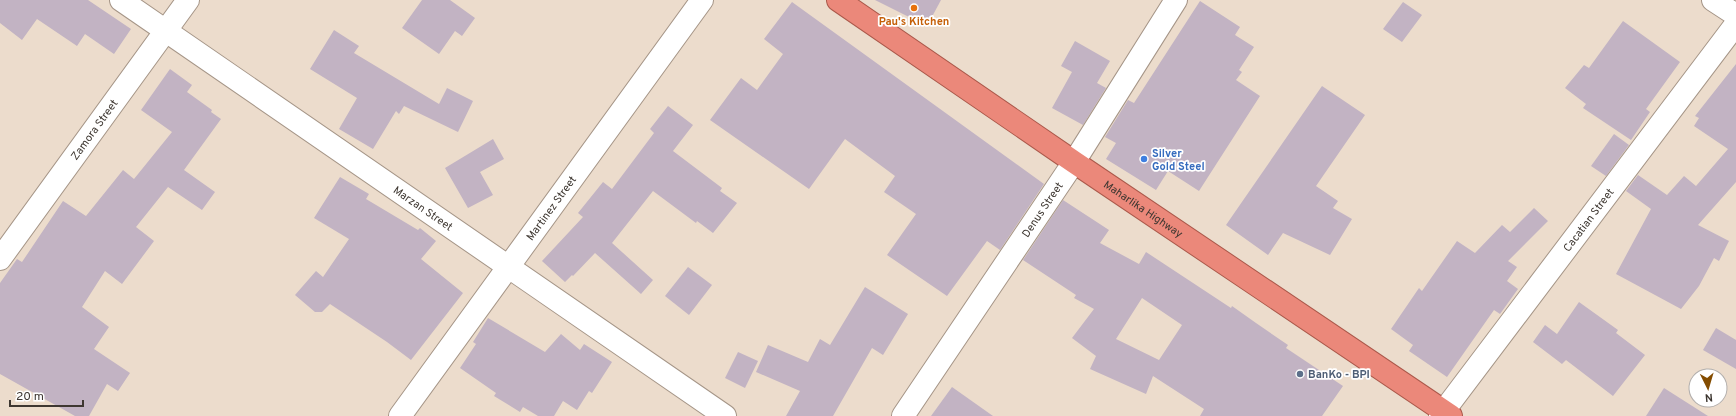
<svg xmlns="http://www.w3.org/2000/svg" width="1736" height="416" font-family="Overpass,sans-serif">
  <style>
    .building { fill: #c2b3c3; fill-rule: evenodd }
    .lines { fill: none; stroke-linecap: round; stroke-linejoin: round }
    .minor-casing { stroke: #a59587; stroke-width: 24 }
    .tertiary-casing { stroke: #a59587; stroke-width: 24 }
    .trunk-casing { stroke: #ab594b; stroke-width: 24 }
    .minor { stroke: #fff; stroke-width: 22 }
    .tertiary { stroke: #fff; stroke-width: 22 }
    .trunk { stroke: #eb887a; stroke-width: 22 }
    .food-dot { fill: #e8710a; stroke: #fff; stroke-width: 1.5 }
    .shop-dot { fill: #3f7fe0; stroke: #fff; stroke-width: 1.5 }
    .service-dot { fill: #5c6f8a; stroke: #fff; stroke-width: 1.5 }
    .labels { text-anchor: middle; stroke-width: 3.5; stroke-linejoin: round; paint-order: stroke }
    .food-label { font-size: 11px; font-weight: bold; fill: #c56008; stroke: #fff }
    .street-label { font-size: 11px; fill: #3e3731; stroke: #fff }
    .shop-label { font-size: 11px; font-weight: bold; fill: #366cbe; stroke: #fff; text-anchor: start }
    .service-label { font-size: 11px; font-weight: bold; fill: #4e5e75; stroke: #fff; text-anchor: start }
  </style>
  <rect width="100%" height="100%" fill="#ecdccc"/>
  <g class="building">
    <polygon points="0,0 88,0 131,29 114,54 85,34 77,46 37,19 22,40 0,23"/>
    <polygon points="422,0 450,0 475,18 462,36 455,31 439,54 402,28"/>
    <polygon points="875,0 941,0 927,26"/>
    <polygon points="1200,1 1240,27 1235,35 1254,47 1239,70 1242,72 1236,80 1260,96 1199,191 1168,171 1156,190 1106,159 1116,143 1105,137 1128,100 1134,103"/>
    <polygon points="792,2 1044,184 1000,250 987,241 947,296 887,255 916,214 884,192 895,176 845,139 809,189 710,120 741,78 757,90 783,54 764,39"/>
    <polygon points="1403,2 1422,15 1402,42 1383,29"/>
    <polygon points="1623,21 1680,62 1646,109 1650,112 1631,140 1583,108 1586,104 1565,88 1584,65 1589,68"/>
    <polygon points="334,30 359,46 354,53 439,104 447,88 473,101 458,132 404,106 399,114 396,111 373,149 339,129 357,98 310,69"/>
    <polygon points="1075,41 1110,61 1097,83 1106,88 1083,125 1052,108 1072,72 1061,66"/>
    <polygon points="1736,64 1736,182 1698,225 1729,241 1719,261 1714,258 1699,286 1681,309 1616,274 1651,209 1626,191 1638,175 1667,195 1684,176 1696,186 1728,149 1694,126 1699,118 1695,116"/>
    <polygon points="170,69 192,85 187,92 212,110 211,112 221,119 184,170 215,192 202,210 168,187 136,227 154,241 122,284 105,271 82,307 109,327 94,349 130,373 118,391 107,384 89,416 75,416 0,374 0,283 17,259 22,262 63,201 86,216 123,170 134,179 172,132 141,110"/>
    <polygon points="1322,86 1365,115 1316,186 1338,201 1333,208 1352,219 1330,255 1283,233 1268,255 1226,225"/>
    <polygon points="668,106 693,125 673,151 722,188 720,191 737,203 713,233 697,221 696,223 653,191 612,243 653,280 641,294 595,253 573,276 572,275 565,282 542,261 583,217 578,213 603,182 612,189 654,133 650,129"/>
    <polygon points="1614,134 1629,145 1606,176 1591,166"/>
    <polygon points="493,139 504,159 480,172 493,195 468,208 445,168"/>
    <polygon points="340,177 369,194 366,199 418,230 420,228 436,241 421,259 463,293 411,360 387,342 330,304 322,312 315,312 295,295 316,271 323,277 349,239 314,218"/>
    <path d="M 1063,200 L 1109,230 L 1100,243 L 1139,264 L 1146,252 L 1231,308 L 1232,306 L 1256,323 L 1288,345 L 1286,348 L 1343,386 L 1322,416 L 1200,416 L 1204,409 L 1153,376 L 1146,394 L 1090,369 L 1096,356 L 1072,338 L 1094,309 L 1074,298 L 1076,295 L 1023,260 ZM 1142,298 L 1182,325 L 1159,360 L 1116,339 Z"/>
    <polygon points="1534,208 1548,221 1508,261 1517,267 1507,281 1518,289 1500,314 1494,310 1447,377 1409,351 1413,345 1391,329 1419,288 1422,291 1457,241 1475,253 1502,225 1510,232"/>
    <polygon points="688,267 712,285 689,315 665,296"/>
    <polygon points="865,287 908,314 883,355 872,348 833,416 786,416 800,391 756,372 768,345 808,362 820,339 830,345"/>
    <polygon points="1579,302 1618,330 1616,333 1645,355 1613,396 1566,360 1562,364 1533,342 1545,325 1557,334"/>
    <polygon points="488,318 545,352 561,334 580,350 584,344 612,362 592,393 589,391 577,410 563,401 554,416 538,416 523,407 520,412 494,396 496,393 460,368 476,344 473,342"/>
    <polygon points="1716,328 1736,340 1736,369 1703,350"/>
    <polygon points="738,352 758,361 745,388 725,378"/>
    <polygon points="952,387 993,416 931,416"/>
    <polygon points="1664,388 1708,416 1646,416"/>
  </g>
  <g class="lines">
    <g class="minor-casing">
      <g id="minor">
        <path id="s1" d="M 121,0 L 725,416"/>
        <polyline points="1713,0 1736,15"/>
        <path id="s2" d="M 400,416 L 702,0"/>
        <path id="s3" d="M 903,416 L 1074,162 L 1176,0"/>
        <path id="s4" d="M 1440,416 L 1736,24"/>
      </g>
    </g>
    <g class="tertiary-casing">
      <g id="tertiary">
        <path id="s5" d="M 0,259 L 188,0"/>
      </g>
    </g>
    <g class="trunk-casing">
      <g id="trunk">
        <path id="s6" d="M 838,0 L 1074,162 L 1451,416"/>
      </g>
    </g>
    <use href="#minor" class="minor"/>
    <use href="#tertiary" class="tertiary"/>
    <use href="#trunk" class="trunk"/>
  </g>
  <circle class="food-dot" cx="914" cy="8" r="4"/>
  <circle class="shop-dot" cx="1144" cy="159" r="4"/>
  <circle class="service-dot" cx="1300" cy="374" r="4"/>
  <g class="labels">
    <g class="food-label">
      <text x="914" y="25">Pau's Kitchen</text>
    </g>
    <g class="street-label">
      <text dy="4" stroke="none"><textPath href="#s5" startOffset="160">Zamora Street</textPath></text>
      <text dy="4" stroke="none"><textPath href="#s1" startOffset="367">Marzan Street</textPath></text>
      <text dy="4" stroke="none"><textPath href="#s2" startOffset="257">Martinez Street</textPath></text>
      <text dy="4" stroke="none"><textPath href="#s6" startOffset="370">Maharlika Highway</textPath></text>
      <text dy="4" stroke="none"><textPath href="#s3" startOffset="249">Denus Street</textPath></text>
      <text dy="4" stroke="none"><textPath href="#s4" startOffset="246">Cacatian Street</textPath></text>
    </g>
    <g class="shop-label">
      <text x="1152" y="157">Silver<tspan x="1152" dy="13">Gold Steel</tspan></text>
    </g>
    <g class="service-label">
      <text x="1308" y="378">BanKo - BPI</text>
    </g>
  </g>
  <g transform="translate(1708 388) rotate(175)"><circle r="19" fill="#ffffff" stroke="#b2afad"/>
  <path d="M0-3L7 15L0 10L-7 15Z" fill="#844c00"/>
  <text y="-6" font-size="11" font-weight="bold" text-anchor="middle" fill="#3e3731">N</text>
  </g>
  <path d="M10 400v6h73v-6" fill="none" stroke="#3e3731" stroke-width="2"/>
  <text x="16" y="400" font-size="12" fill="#3e3731" stroke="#ffffff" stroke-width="3" paint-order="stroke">20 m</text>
</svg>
